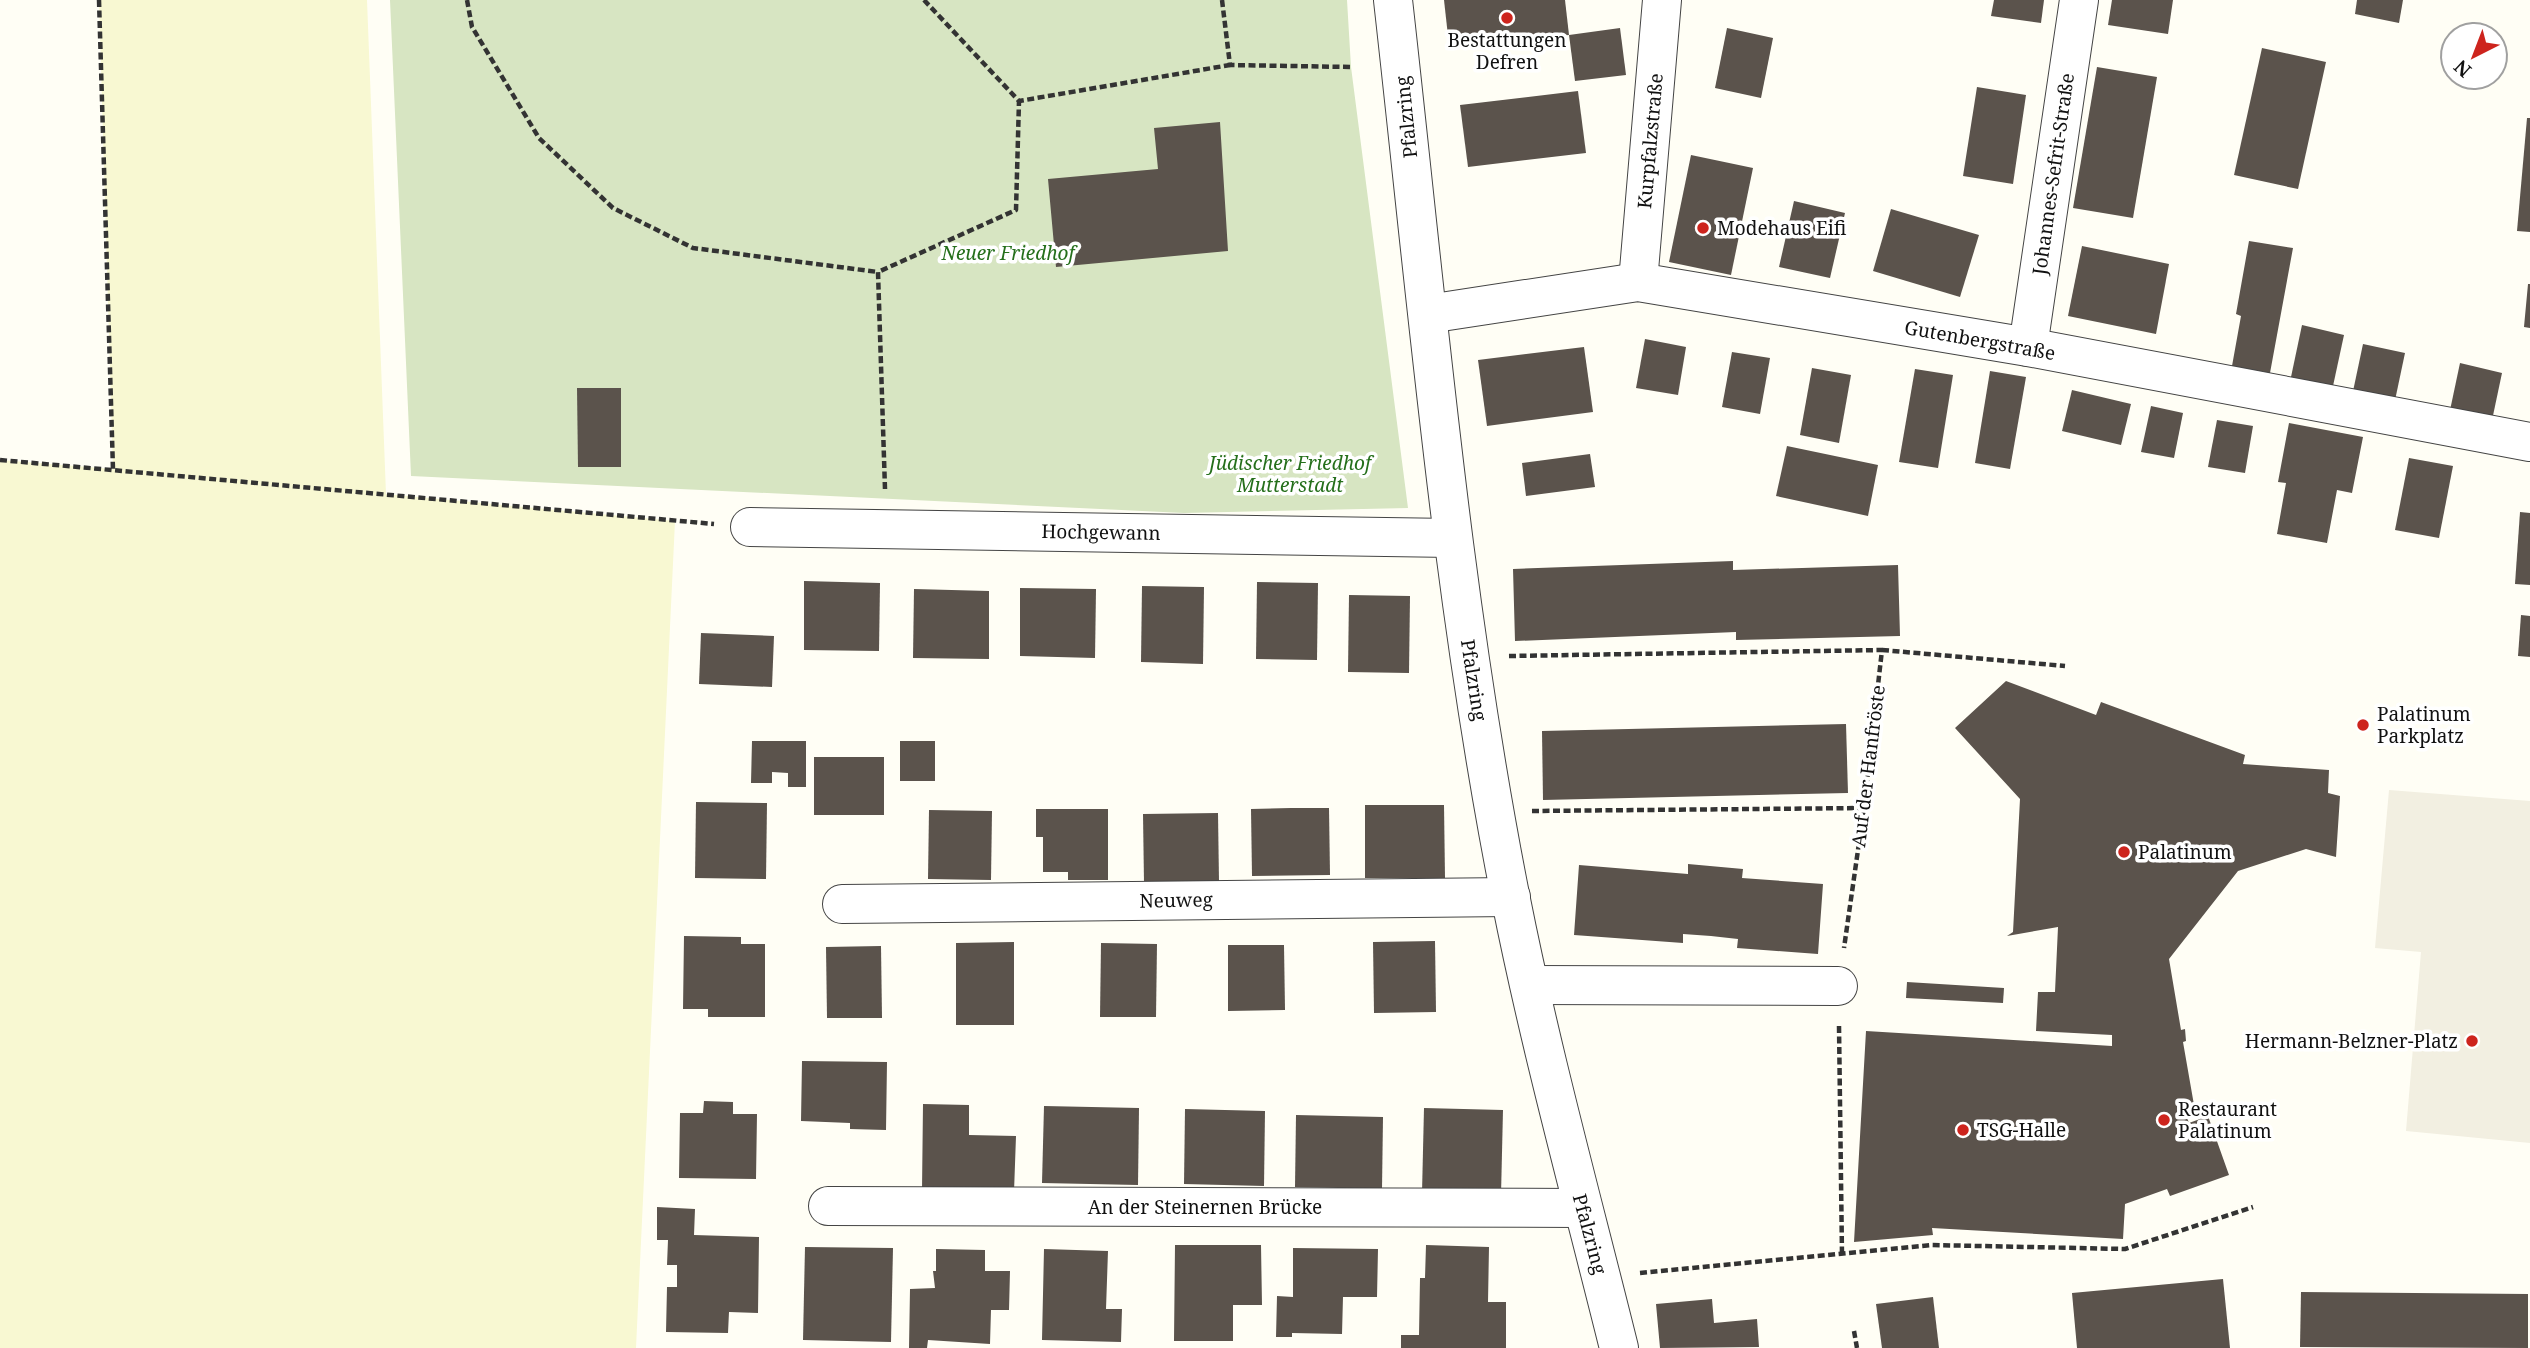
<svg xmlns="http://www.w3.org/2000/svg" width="2530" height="1348" font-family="'Noto Serif',serif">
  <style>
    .farmland { fill: #f8f8d2 }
    .cemetery { fill: #d7e5c2 }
    .plaza { fill: #f2efe1 }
    .building { fill: #5b534c }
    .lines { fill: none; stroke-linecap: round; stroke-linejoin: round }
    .minor-casing { stroke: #444; stroke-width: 40 }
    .path { stroke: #333; stroke-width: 4.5; stroke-dasharray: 7 3.5; stroke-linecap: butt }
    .minor { stroke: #fff; stroke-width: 38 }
    .poi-dot { fill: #cd241d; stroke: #fff; stroke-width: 2.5 }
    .labels { text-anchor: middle; stroke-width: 7; stroke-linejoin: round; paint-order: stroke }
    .poi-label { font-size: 19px; fill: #111; stroke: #fff; text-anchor: start }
    .street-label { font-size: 19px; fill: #111; stroke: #fff }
    .park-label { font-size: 19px; font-style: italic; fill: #256f1b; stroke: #fff }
  </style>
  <rect width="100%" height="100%" fill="#fffef5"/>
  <polygon class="farmland" points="99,0 367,0 386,494 675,521 636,1348 0,1348 0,460 113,469"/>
  <polygon class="cemetery" points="390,0 1347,0 1351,67 1408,508 1184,513 411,476"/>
  <polygon class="plaza" points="2389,790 2530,801 2530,1143 2406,1131 2421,952 2375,948"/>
  <g class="building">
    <polygon points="1444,0 1565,0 1569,35 1449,45"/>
    <polygon points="1994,0 2044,0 2041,23 1991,16"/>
    <polygon points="2112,0 2173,0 2168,34 2108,25"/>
    <polygon points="2357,0 2403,0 2399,23 2355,14"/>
    <polygon points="1620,28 1626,75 1575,81 1569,35"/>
    <polygon points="1727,28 1773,38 1761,98 1715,88"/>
    <polygon points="2262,48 2326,62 2298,189 2234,175"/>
    <polygon points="2097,67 2157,77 2133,218 2073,208"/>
    <polygon points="1977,87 2026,95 2013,184 1963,176"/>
    <polygon points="1578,91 1586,153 1468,167 1460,105"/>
    <polygon points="2527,118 2530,118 2530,232 2517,231"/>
    <polygon points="1220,122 1228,251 1056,267 1048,179 1158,169 1154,128"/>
    <polygon points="1691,155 1753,168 1731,275 1669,262"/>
    <polygon points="1794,201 1845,213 1830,278 1779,267"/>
    <polygon points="1891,209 1979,235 1960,297 1873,271"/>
    <polygon points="2249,241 2293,248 2270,373 2232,366 2241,316 2236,314"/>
    <polygon points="2082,246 2169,264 2156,334 2068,316"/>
    <polygon points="2528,284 2530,284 2530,328 2524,327"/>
    <polygon points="2302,325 2344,335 2333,386 2291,377"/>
    <polygon points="1645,339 1686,347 1678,395 1636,388"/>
    <polygon points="2363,344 2405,353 2394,405 2352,396"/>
    <polygon points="1584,347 1593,412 1487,426 1478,360"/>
    <polygon points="1732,352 1770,358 1760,414 1722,407"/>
    <polygon points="2460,363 2502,373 2491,425 2449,415"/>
    <polygon points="1812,368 1851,375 1839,443 1800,435"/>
    <polygon points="1915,369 1953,375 1938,468 1899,462"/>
    <polygon points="1990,371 2026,377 2010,469 1975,463"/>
    <polygon points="577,388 621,388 621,467 578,467"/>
    <polygon points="2072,390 2131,404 2121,445 2062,431"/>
    <polygon points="2151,406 2183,413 2174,458 2141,452"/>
    <polygon points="2217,420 2253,426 2245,473 2208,467"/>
    <polygon points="2289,423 2363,437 2352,493 2337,490 2327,543 2277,534 2286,483 2278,482"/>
    <polygon points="1787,446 1878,465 1868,516 1776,496"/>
    <polygon points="1590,454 1595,487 1526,496 1522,463"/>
    <polygon points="2409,458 2453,466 2439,538 2395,530"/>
    <polygon points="2520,512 2530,513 2530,585 2515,584"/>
    <polygon points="1733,561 1733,570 1898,565 1900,636 1736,640 1736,632 1515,641 1513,569"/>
    <polygon points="804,581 880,583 879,651 804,650"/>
    <polygon points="1257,582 1318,583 1317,660 1256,659"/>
    <polygon points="1142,586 1204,587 1203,664 1141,662"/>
    <polygon points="1020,588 1096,589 1095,658 1020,656"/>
    <polygon points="914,589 989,591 989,659 913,658"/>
    <polygon points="1349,595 1410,596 1409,673 1348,672"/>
    <polygon points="2521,615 2530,616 2530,657 2518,656"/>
    <polygon points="701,633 774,636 772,687 699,684"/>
    <polygon points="2006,681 2096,715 2101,702 2245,755 2243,764 2329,770 2328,793 2340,796 2336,857 2306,849 2238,871 2169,959 2181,1030 2185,1029 2186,1041 2183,1042 2194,1105 2183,1107 2189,1123 2208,1116 2229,1175 2170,1196 2167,1189 2125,1204 2123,1239 1932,1228 1933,1235 1854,1242 1866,1031 2112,1046 2112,1035 2036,1031 2038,992 2055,992 2058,927 2007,936 2013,932 2020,799 1955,728"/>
    <polygon points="1846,724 1848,793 1543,800 1542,731"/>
    <polygon points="752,741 806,741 806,787 788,787 788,773 772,772 772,783 751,783"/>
    <rect x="900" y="741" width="35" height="40"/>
    <rect x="814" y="757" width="70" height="58"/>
    <polygon points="696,802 767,803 766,879 695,878"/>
    <polygon points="1365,805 1444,805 1445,878 1365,878"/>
    <polygon points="1291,808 1329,808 1330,875 1252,876 1251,809"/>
    <polygon points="1036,809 1108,809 1108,880 1068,880 1068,872 1043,872 1043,837 1036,837"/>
    <polygon points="929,810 992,811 991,880 928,879"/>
    <polygon points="1218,813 1219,882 1144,883 1143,814"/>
    <polygon points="1688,864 1743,869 1742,878 1823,884 1818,954 1737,948 1738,939 1711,936 1683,934 1683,943 1574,935 1579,865 1688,874"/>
    <polygon points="684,936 741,937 741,944 765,944 765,1017 708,1017 708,1009 683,1009"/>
    <polygon points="1435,941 1436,1012 1374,1013 1373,942"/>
    <polygon points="1014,942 1014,1025 956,1025 956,943"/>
    <polygon points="1101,943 1157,944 1156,1017 1100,1017"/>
    <polygon points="1228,945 1284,945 1285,1010 1228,1011"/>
    <polygon points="881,946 882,1018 827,1018 826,947"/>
    <polygon points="1907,982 2004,988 2003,1003 1906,998"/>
    <polygon points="802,1061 887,1062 886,1130 850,1129 850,1123 801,1121"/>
    <polygon points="704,1101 733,1102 733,1114 757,1114 756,1179 679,1178 680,1113 703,1113"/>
    <polygon points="923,1104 969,1105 969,1135 1016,1136 1014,1192 922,1190"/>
    <polygon points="1044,1106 1139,1108 1138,1185 1042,1183"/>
    <polygon points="1424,1108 1503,1110 1501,1195 1422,1193"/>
    <polygon points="1185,1109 1265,1111 1264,1186 1184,1184"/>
    <polygon points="1296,1115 1383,1117 1382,1189 1295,1187"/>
    <polygon points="657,1207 695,1209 694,1235 759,1237 758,1313 729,1312 728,1333 666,1332 667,1287 677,1287 677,1265 667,1265 668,1240 657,1240"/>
    <polygon points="1175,1245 1261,1245 1262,1305 1233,1305 1233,1341 1174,1341"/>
    <polygon points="1426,1245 1489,1247 1488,1302 1506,1302 1506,1348 1401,1348 1401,1335 1419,1335 1420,1278 1425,1278"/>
    <polygon points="805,1247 893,1248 891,1342 803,1340"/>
    <polygon points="1293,1248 1378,1249 1377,1297 1343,1297 1342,1334 1292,1333 1292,1337 1276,1337 1277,1296 1293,1297"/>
    <polygon points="936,1249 985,1250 985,1271 1010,1271 1009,1310 991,1310 990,1344 928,1340 927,1348 909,1348 910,1289 935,1288 933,1271 936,1271"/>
    <polygon points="1044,1249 1108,1251 1106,1309 1122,1309 1121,1342 1042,1340"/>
    <polygon points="2223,1279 2230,1348 2077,1348 2072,1293"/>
    <polygon points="2301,1292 2528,1294 2528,1348 2300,1347"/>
    <polygon points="1933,1297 1939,1348 1882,1348 1876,1304"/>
    <polygon points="1712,1299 1714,1323 1757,1319 1759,1347 1660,1348 1656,1304"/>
  </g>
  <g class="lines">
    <g class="minor-casing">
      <g id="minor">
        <path d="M 1393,0 C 1427,301 1452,603 1511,900 C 1541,1051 1582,1199 1619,1348"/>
        <polyline points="1638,282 1662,0"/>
        <polyline points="1428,314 1638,282 2028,347 2530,442"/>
        <polyline points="2028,347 2079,0"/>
        <polyline points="750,527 1452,538"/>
        <polyline points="842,904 1511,897"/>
        <polyline points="1530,985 1838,986"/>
        <polyline points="828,1206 1582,1208"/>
      </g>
    </g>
    <g class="path">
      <polyline points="99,0 113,470"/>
      <polyline points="467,0 472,27 539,138 613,208 693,248 878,272"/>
      <polyline points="924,0 1019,101 1230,65"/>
      <polyline points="1222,0 1230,65 1351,67"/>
      <polyline points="0,460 714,524"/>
      <polyline points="885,489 878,272 1016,210 1019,101"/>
      <polyline points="1882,650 2065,666"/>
      <polyline points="1509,656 1882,650 1864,808 1844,948"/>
      <polyline points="1532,811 1864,808"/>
      <polyline points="1839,1026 1842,1255"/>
      <polyline points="1640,1273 1932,1245 2125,1249 2253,1207"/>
      <polyline points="1854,1331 1857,1348"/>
    </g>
    <use href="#minor" class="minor"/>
  </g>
  <g class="poi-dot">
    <circle cx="1507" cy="18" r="7"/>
    <circle cx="1703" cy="228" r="7"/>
    <circle cx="2363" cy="725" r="7"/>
    <circle cx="2124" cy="852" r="7"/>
    <circle cx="2472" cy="1041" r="7"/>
    <circle cx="2164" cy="1120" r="7"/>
    <circle cx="1963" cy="1130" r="7"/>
  </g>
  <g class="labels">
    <g class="poi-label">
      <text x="1507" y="47" text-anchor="middle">Bestattungen<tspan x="1507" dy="22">Defren</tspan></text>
      <text x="1717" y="235">Modehaus Eifi</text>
      <text x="2377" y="721">Palatinum<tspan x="2377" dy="22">Parkplatz</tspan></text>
      <text x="2138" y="859">Palatinum</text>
      <text x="2458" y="1048" text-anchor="end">Hermann-Belzner-Platz</text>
      <text x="2178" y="1116">Restaurant<tspan x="2178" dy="22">Palatinum</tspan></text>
      <text x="1977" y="1137">TSG-Halle</text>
    </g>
    <g class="street-label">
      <text transform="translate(1406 117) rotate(-96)" y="7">Pfalzring</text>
      <text transform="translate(1650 141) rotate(-85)" y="7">Kurpfalzstraße</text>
      <text transform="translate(2053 174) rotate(-82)" y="7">Johannes-Sefrit-Straße</text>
      <text transform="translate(1980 340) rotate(10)" y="7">Gutenbergstraße</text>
      <text transform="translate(1101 532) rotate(1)" y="7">Hochgewann</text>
      <text transform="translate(1474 680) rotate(81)" y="7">Pfalzring</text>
      <text transform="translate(1868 766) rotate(-83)" y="7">Auf der Hanfröste</text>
      <text transform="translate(1176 900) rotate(-1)" y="7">Neuweg</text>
      <text x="1205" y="1214">An der Steinernen Brücke</text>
      <text transform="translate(1590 1234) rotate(75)" y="7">Pfalzring</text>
    </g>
    <g class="park-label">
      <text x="1008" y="260">Neuer Friedhof</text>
      <text x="1290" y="470">Jüdischer Friedhof<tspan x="1290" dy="22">Mutterstadt</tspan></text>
    </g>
  </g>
  <g transform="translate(2474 56) rotate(222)"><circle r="33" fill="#ffffff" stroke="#a0a0a0" stroke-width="2"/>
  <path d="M0-5L12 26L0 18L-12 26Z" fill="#cd241d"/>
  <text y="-10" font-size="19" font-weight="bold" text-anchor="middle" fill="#111111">N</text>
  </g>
</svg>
